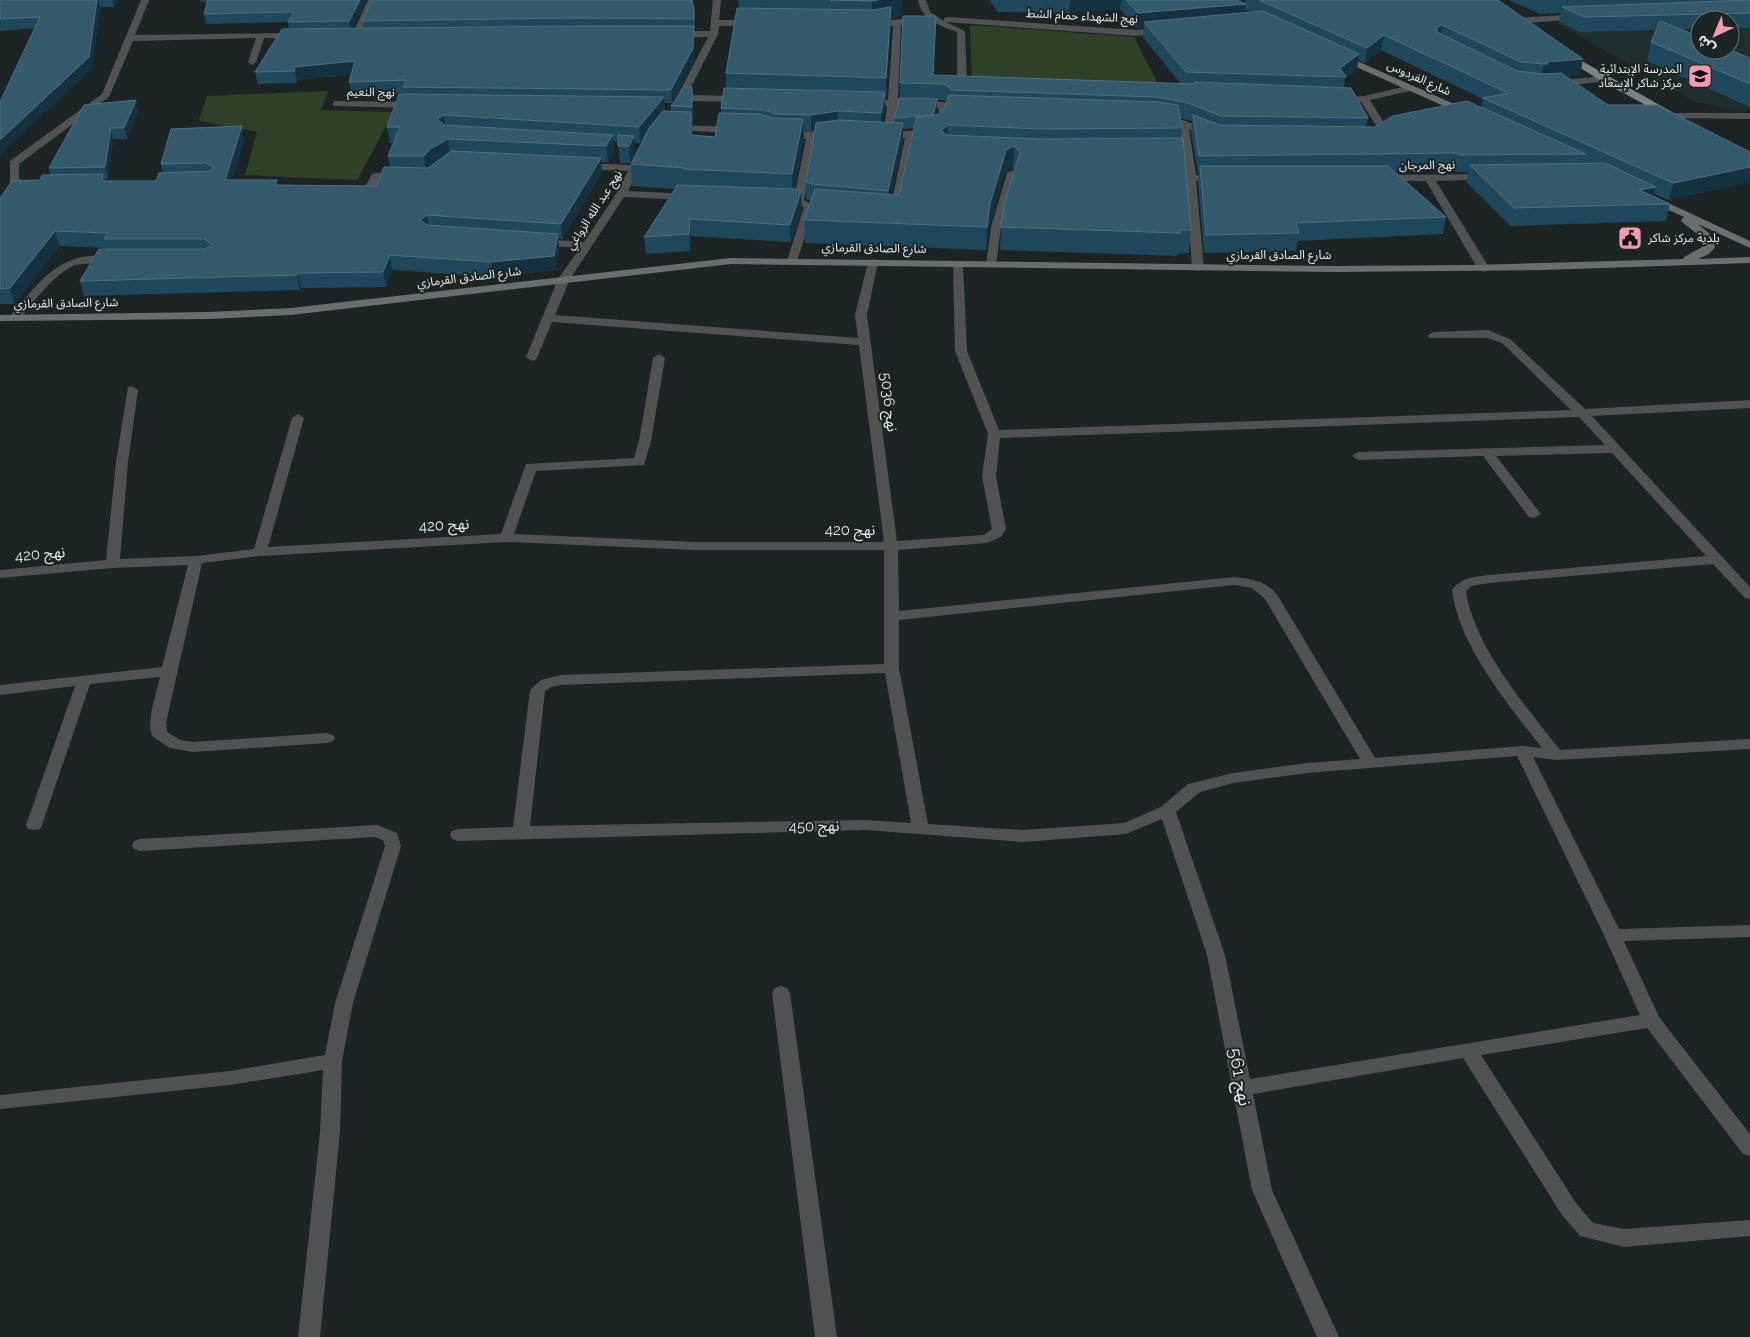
<svg xmlns="http://www.w3.org/2000/svg" width="1750" height="1337" font-family="Raleway,'Noto Sans Arabic',sans-serif">
  <style>
    .built { fill: #1f2f30; fill-rule: evenodd }
    .green { fill: #2f4128 }
    .lines { fill: none; stroke-linecap: round; stroke-linejoin: round }
    .lane { fill: #505352; fill-rule: evenodd }
    .street { fill: #505352; fill-rule: evenodd }
    .secondary { fill: #696f6c; fill-rule: evenodd }
    .primary { fill: #7c8481; fill-rule: evenodd }
    .wall { fill: #1f485d; fill-rule: evenodd }
    .shaded-wall { fill: #153240 }
    .building { fill: #345a6c; stroke: #507080 }
    .labels { text-anchor: middle; stroke-width: 4; stroke-linejoin: round; paint-order: stroke }
    .far-street-label { font-size: 12px; fill: #e4eaea; stroke: #1c2425 }
    .far-poi-label { font-size: 12px; fill: #e4eaea; stroke: #1c2425; text-anchor: end }
    .street-label { font-size: 15px; fill: #e4eaea; stroke: #1c2425 }
    .near-street-label { font-size: 18px; fill: #e4eaea; stroke: #1c2425 }
  </style>
  <rect width="100%" height="100%" fill="#1c2425"/>
  <path class="built" d="M 1750,16 L 1750,109 L 1743,111 L 1696,102 L 1555,22 ZM 1700,20 L 1730,20 L 1730,50 L 1700,50 Z"/>
  <g class="green">
    <polygon points="970,25 1134,37 1160,88 972,82"/>
    <polygon points="328,91 321,110 394,112 357,180 245,175 257,132 199,121 207,96"/>
  </g>
  <g class="lines">
    <polygon class="lane" points="1579,14 1582,15 1582,19 1515,24 1511,21 1515,18"/>
    <g class="street">
      <polygon points="141,0 149,0 135,35 298,33 302,36 298,39 264,38 256,62 252,65 248,62 256,38 133,41 109,97 19,164 19,179 36,183 36,187 10,183 10,161 102,94"/>
      <polygon points="368,0 376,0 360,35 353,37 352,35"/>
      <polygon points="713,0 721,0 719,20 754,20 758,23 754,26 719,26 718,34 687,95 743,96 748,99 743,102 684,101 681,106 675,106 673,104 708,37 674,37 670,34 674,31 710,31"/>
      <path d="M 918,0 L 926,0 L 930,12 L 944,21 L 944,18 L 947,17 L 1137,30 L 1163,27 L 1167,30 L 1163,33 L 1137,36 L 946,22 L 965,31 L 967,82 L 974,82 L 979,85 C 974,89 962,89 957,85 L 957,32 C 939,25 922,21 918,0 Z"/>
      <path d="M 922,17 L 926,20 L 925,22 L 901,25 L 898,100 L 944,102 L 949,105 L 948,111 L 943,114 L 938,111 L 939,108 L 897,106 L 893,131 C 903,132 931,128 937,133 L 932,136 L 914,138 L 899,214 L 894,217 L 889,214 L 905,138 L 879,135 L 879,131 L 884,130 L 887,106 L 866,105 L 861,102 L 866,99 L 888,100 L 893,26 L 872,28 L 868,25 L 872,22 Z"/>
      <polygon points="1604,76 1609,79 1607,81 1555,87 1550,84 1555,81"/>
      <polygon points="1411,85 1414,86 1414,90 1370,100 1389,131 1378,139 1372,139 1372,135 1379,130 1361,102 1351,101 1351,97 1364,96"/>
      <polygon points="336,101 417,102 422,105 417,108 333,106 333,102"/>
      <polygon points="1673,113 1750,113 1750,119 1670,118 1670,114"/>
      <polygon points="1162,116 1186,121 1216,135 1211,138 1189,129 1196,175 1219,176 1224,179 1219,182 1196,181 1204,268 1198,271 1192,268 1186,178 1178,125 1159,121 1157,119"/>
      <polygon points="673,125 735,127 740,130 735,133 670,130 668,128"/>
      <path d="M 835,130 L 840,133 L 838,135 L 815,138 L 804,200 L 815,206 L 797,261 L 792,264 L 788,263 L 787,261 L 804,207 L 797,204 L 778,202 L 777,200 L 782,197 L 794,198 L 806,139 L 783,138 L 778,135 C 782,132 825,131 835,130 Z"/>
      <path d="M 640,154 L 645,157 L 628,191 L 689,194 L 694,197 L 689,200 L 624,197 L 570,279 L 555,315 L 858,338 L 855,315 L 868,262 L 873,259 L 877,260 L 878,262 L 867,315 L 897,541 L 984,535 L 992,529 L 982,476 L 988,434 L 955,351 L 953,264 L 958,261 L 963,264 L 967,351 L 999,430 L 1571,410 L 1502,343 L 1487,338 L 1430,338 L 1428,336 L 1430,334 L 1434,332 L 1488,330 L 1510,339 L 1585,409 L 1750,400 L 1750,408 L 1592,416 L 1750,587 L 1750,599 L 1745,598 L 1713,564 L 1489,583 L 1471,586 L 1466,591 C 1473,645 1527,708 1560,750 L 1750,739 L 1750,749 L 1556,760 L 1533,757 L 1619,929 L 1750,925 L 1750,937 L 1624,941 L 1659,1017 L 1750,1134 L 1750,1156 L 1743,1154 L 1647,1028 L 1481,1055 L 1576,1203 L 1593,1223 L 1624,1229 L 1750,1220 L 1750,1236 L 1624,1247 L 1580,1236 L 1562,1215 L 1463,1058 L 1253,1094 L 1272,1190 L 1339,1337 L 1317,1337 L 1252,1190 L 1207,955 L 1162,819 L 1126,834 L 1023,842 L 865,830 L 458,841 L 452,839 L 450,835 L 452,831 L 458,829 L 513,827 L 530,690 L 541,680 L 560,675 L 884,664 L 884,550 L 696,550 L 506,542 L 260,556 L 202,563 L 166,723 L 167,732 L 180,740 L 193,742 L 327,733 L 333,735 L 335,738 L 333,741 L 327,743 L 193,752 L 170,748 L 153,737 C 145,725 157,691 160,677 L 90,684 L 42,825 L 40,829 L 34,830 L 28,829 L 26,825 L 75,686 L 0,695 L 0,685 L 162,667 L 188,565 L 113,568 L 0,578 L 0,570 L 106,560 L 116,462 L 128,387 L 132,386 L 138,390 L 128,462 L 120,559 L 196,556 L 254,549 L 292,418 L 298,414 L 304,418 L 268,547 L 501,534 L 526,464 L 634,458 L 639,441 L 653,358 L 659,354 L 665,358 L 651,441 L 644,465 L 536,471 L 514,534 L 696,542 L 884,542 L 859,345 L 552,322 L 536,360 L 532,361 L 526,357 L 558,279 L 580,248 L 540,245 L 535,242 L 540,239 L 584,242 L 616,194 L 628,171 L 581,169 L 576,166 L 581,163 L 631,165 L 636,155 ZM 1579,417 L 1605,445 L 1358,452 L 1352,456 L 1358,460 L 1483,456 L 1529,517 L 1534,518 L 1541,514 L 1496,456 L 1612,453 L 1706,556 L 1489,575 C 1474,577 1462,577 1452,590 C 1458,644 1509,706 1542,748 L 1522,746 L 1375,758 L 1278,596 C 1267,581 1252,579 1234,577 L 899,611 L 898,550 L 987,543 L 1001,537 L 1006,529 L 996,476 L 1000,438 ZM 1234,585 L 1252,588 L 1265,599 L 1360,759 L 1307,763 L 1233,773 L 1188,784 L 1161,807 L 1124,823 L 1023,830 L 928,824 L 899,668 L 899,620 ZM 885,673 L 911,823 L 865,820 L 530,826 L 545,691 L 551,687 L 560,685 ZM 1517,756 L 1604,935 L 1640,1015 L 1250,1079 L 1225,955 L 1176,812 L 1200,792 L 1233,783 L 1307,773 Z"/>
      <polygon points="1012,170 1017,173 1001,227 996,264 991,267 986,264 991,227 1007,173"/>
      <polygon points="376,173 400,173 405,176 400,179 379,179 369,198 361,198 360,196 372,174"/>
      <polygon points="1487,174 1492,177 1491,179 1436,181 1490,269 1484,272 1478,269 1426,181 1382,181 1377,178 1382,175"/>
      <path d="M 89,256 L 111,256 L 116,259 C 109,267 84,260 71,267 C 50,278 35,302 19,319 L 11,319 L 9,317 L 11,315 C 34,289 52,260 89,256 Z"/>
      <polygon points="377,825 397,833 401,846 353,1003 342,1061 340,1132 320,1337 298,1337 320,1132 323,1070 230,1085 0,1109 0,1095 230,1071 325,1055 335,1003 385,846 383,840 375,837 140,851 134,849 132,845 134,841 140,839"/>
      <polygon points="781,986 787,988 790,993 837,1337 815,1337 772,993 775,988"/>
    </g>
    <g class="secondary">
      <polygon points="1339,53 1470,111 1472,113 1467,116 1464,115 1336,58 1335,56"/>
      <polygon points="1651,195 1750,241 1750,248 1698,224 1710,234 1715,247 1709,254 1698,259 1750,257 1750,263 1543,270 1335,272 731,264 291,315 208,319 0,321 0,315 208,312 291,308 731,258 1335,266 1474,265 1683,259 1684,257 1704,246 1701,237 1682,222 1681,220 1684,217 1647,200 1646,198"/>
    </g>
    <polygon class="primary" points="1566,52 1672,112 1674,114 1669,117 1666,116 1601,81 1563,57 1562,55"/>
  </g>
  <g class="wall">
    <polygon points="0,0 118,0 114,7 100,7 92,69 35,28 0,31"/>
    <path d="M 198,0 L 367,0 L 352,28 L 364,28 L 362,21 L 692,0 L 695,20 L 695,29 L 694,29 L 694,60 L 672,103 L 664,103 L 665,111 L 671,111 L 671,106 L 693,103 L 693,123 L 692,123 L 692,135 L 715,137 L 721,113 L 721,108 L 726,88 L 726,73 L 739,8 L 738,0 L 902,0 L 901,17 L 891,18 L 886,99 L 885,99 L 885,108 L 882,122 L 895,123 L 895,118 L 900,98 L 900,83 L 934,75 L 1181,84 L 1143,37 L 1144,28 L 1137,28 L 1120,9 L 1069,13 L 998,12 L 989,0 L 1243,0 L 1238,1 L 1245,3 L 1246,0 L 1498,0 L 1583,59 L 1580,74 L 1566,76 L 1608,105 L 1750,152 L 1669,200 L 1654,194 L 1654,196 L 1670,204 L 1666,221 L 1511,226 L 1466,182 L 1468,172 L 1456,172 L 1454,170 L 1394,171 L 1446,217 L 1443,234 L 1298,241 L 1296,251 L 1204,253 L 1198,183 L 1199,173 L 1198,173 L 1191,132 L 1192,121 L 1180,118 L 1182,128 L 1181,138 L 1191,230 L 1189,253 L 1178,254 L 1177,256 L 1000,250 L 1001,227 L 1014,170 L 1013,168 L 1005,172 L 989,226 L 986,250 L 805,243 L 804,220 L 811,201 L 806,199 L 806,182 L 815,131 L 804,131 L 804,141 L 794,189 L 801,191 L 802,208 L 791,242 L 691,236 L 690,251 L 646,254 L 644,237 L 674,189 L 632,186 L 631,164 L 644,139 L 640,143 L 634,143 L 635,153 L 630,163 L 620,163 L 618,142 L 613,141 L 614,151 L 608,162 L 601,162 L 602,172 L 562,239 L 558,238 L 559,249 L 555,270 L 493,277 L 392,270 L 386,287 L 301,288 L 300,290 L 84,296 L 80,281 L 107,249 L 107,248 L 59,246 L 14,304 L 0,304 L 0,198 L 50,175 L 49,168 L 136,100 L 138,111 L 127,139 L 113,139 L 108,179 L 104,179 L 105,181 L 156,181 L 163,173 L 161,164 L 244,140 L 232,180 L 277,180 L 278,185 L 376,186 L 390,167 L 388,156 L 393,143 L 390,143 L 387,127 L 404,94 L 404,93 L 351,95 L 349,82 L 351,74 L 297,80 L 297,83 L 258,84 L 255,72 L 289,29 L 288,22 L 206,24 L 204,14 L 207,3 ZM 1245,10 L 1251,12 L 1245,13 ZM 1381,50 L 1483,99 L 1481,108 L 1375,127 L 1366,127 L 1368,118 L 1344,87 L 1345,78 L 1357,69 L 1358,60 L 1365,63 ZM 937,100 L 944,100 L 947,102 L 945,107 L 939,114 L 935,115 L 937,110 ZM 914,128 L 899,195 L 891,194 L 903,140 L 903,129 Z"/>
    <polygon points="1509,0 1750,0 1750,28 1730,28 1730,20 1700,20 1700,29 1681,29 1750,58 1750,107 1647,61 1651,42 1656,30 1580,32 1559,22 1561,13 1540,14"/>
  </g>
  <g class="shaded-wall">
    <polygon points="97,0 98,0 100,7 92,69 0,155 0,140"/>
    <polygon points="113,0 118,0 114,7"/>
    <polygon points="360,0 367,0 351,31 349,21"/>
    <polygon points="878,0 902,0 901,17 891,18 886,99 886,78 872,20 872,1"/>
    <polygon points="1070,0 1121,0 1120,9 1069,13"/>
    <polygon points="1246,4 1244,19 1144,22 1144,28 1137,28 1138,13"/>
    <polygon points="1442,25 1440,40 1434,42 1437,27"/>
    <polygon points="694,26 694,60 672,103 671,90"/>
    <polygon points="1384,35 1381,50 1365,63 1367,48"/>
    <polygon points="1359,54 1357,69 1345,78 1340,68"/>
    <polygon points="1583,59 1580,74 1546,78 1541,80 1544,64 1546,62"/>
    <polygon points="355,61 357,74 297,80 297,83 294,67"/>
    <polygon points="692,87 693,103 693,123 692,107"/>
    <polygon points="885,92 885,108 881,129 881,113"/>
    <polygon points="664,97 665,113 640,143 639,127"/>
    <polygon points="937,99 937,110 932,127 933,116"/>
    <polygon points="136,100 138,111 127,139 124,128"/>
    <polygon points="838,111 838,127 811,131 811,115"/>
    <polygon points="691,112 692,133 692,156 691,135"/>
    <polygon points="444,115 446,131 437,119"/>
    <polygon points="803,119 804,141 792,196 792,174"/>
    <polygon points="903,123 903,140 888,208 888,191"/>
    <polygon points="948,125 947,147 941,131"/>
    <polygon points="242,126 244,140 228,195 225,180"/>
    <polygon points="111,128 113,139 108,179 105,167"/>
    <polygon points="613,135 614,151 608,162 606,146"/>
    <polygon points="634,136 635,153 630,163 629,146"/>
    <polygon points="448,139 450,155 426,172 424,156 430,149"/>
    <polygon points="1014,146 1013,168 1005,172 989,226 986,250 987,227 990,204 1006,150"/>
    <polygon points="601,158 602,172 562,239 561,224"/>
    <polygon points="1750,167 1750,183 1669,200 1673,183"/>
    <polygon points="1656,187 1652,204 1639,190"/>
    <polygon points="801,191 802,208 791,242 790,225"/>
    <polygon points="427,215 429,230 420,220"/>
    <polygon points="690,219 691,236 690,251 689,234"/>
    <polygon points="55,231 59,246 14,304 10,288"/>
    <polygon points="558,234 559,249 555,270 493,277 491,262"/>
    <polygon points="390,255 392,270 386,287 383,272"/>
    <polygon points="298,273 301,288 300,290 297,275"/>
  </g>
  <g class="building">
    <polygon points="0,0 97,0 89,57 0,140 0,102 40,17 0,19"/>
    <polygon points="208,0 360,0 349,21 288,22 294,12 204,14"/>
    <polygon points="372,0 692,0 694,10 694,19 578,18 362,21"/>
    <polygon points="830,0 878,0 872,1"/>
    <polygon points="1126,0 1236,0 1246,4 1138,13"/>
    <polygon points="1259,0 1498,0 1583,59 1546,62 1548,64 1544,64 1521,62 1442,25 1437,27 1437,32 1517,71 1544,74 1561,73 1608,105 1657,105 1750,152 1750,167 1673,183 1483,98 1508,93 1384,35 1367,48"/>
    <polygon points="1750,0 1750,13 1584,17 1562,7"/>
    <polygon points="891,7 886,78 726,73 737,8 872,10"/>
    <polygon points="1263,11 1359,54 1340,68 1346,77 1186,72 1144,22"/>
    <polygon points="903,16 936,16 933,75 1196,84 1194,82 1351,88 1368,118 1221,116 1188,103 1157,97 951,90 950,88 944,84 900,83"/>
    <polygon points="1660,21 1700,37 1700,50 1730,50 1750,58 1750,84 1651,42"/>
    <polygon points="578,26 694,26 693,48 671,90 403,87 406,80 349,82 355,61 294,67 295,71 255,72 282,29"/>
    <polygon points="685,87 692,87 692,107 671,106"/>
    <polygon points="724,88 885,92 881,113 838,111 811,115 775,114 764,110 721,108"/>
    <polygon points="399,94 664,97 639,127 444,115 437,119 444,125 613,135 606,146 448,139 430,149 424,156 388,156 400,127 387,127"/>
    <polygon points="949,95 1158,102 1178,105 1182,128 1040,129 948,125 941,131 947,135 1040,139 1183,138 1191,230 1180,230 1180,233 1001,227 1004,205 1020,152 1014,146 1006,150 990,204 987,227 804,220 815,189 899,195 916,118 939,114 945,107"/>
    <polygon points="899,98 937,99 933,115 895,118"/>
    <polygon points="136,100 124,128 111,128 105,167 49,168 84,105"/>
    <polygon points="1467,101 1586,154 1459,155 1457,153 1199,156 1193,115 1220,125 1375,127 1393,116"/>
    <polygon points="663,111 691,112 691,135 715,137 719,113 761,114 772,118 803,119 792,174 683,169 684,168 631,164 649,128"/>
    <polygon points="838,120 903,123 888,191 812,184 806,182 816,123"/>
    <polygon points="242,126 225,180 277,180 274,185 376,186 384,167 428,168 451,151 601,158 561,224 427,215 420,220 427,225 558,234 554,256 491,262 390,255 383,272 298,273 297,275 80,281 99,249 205,249 212,245 205,239 104,239 108,233 55,231 10,288 0,289 0,198 12,181 40,180 42,175 103,174 102,181 156,181 159,173 212,171 213,167 206,163 161,164 171,129"/>
    <polygon points="618,135 634,136 629,146 618,146"/>
    <polygon points="1605,163 1656,187 1639,190 1670,204 1514,208 1470,165"/>
    <polygon points="1200,166 1388,166 1446,217 1296,223 1299,233 1206,235"/>
    <polygon points="678,185 796,189 801,191 790,225 690,219 689,234 644,237"/>
  </g>
  <defs>
    <g id="school-square" transform="scale(1.25)"><rect x="-9" y="-9" width="18" height="18" rx="4" fill="#f19ab2" stroke="#1c2425"/><path d="M0-5L7-2L0 1L-7-2ZM-4 1L0 2.5L4 1V4Q0 6-4 4Z" fill="#111"/></g>
    <g id="civic-square" transform="scale(1.25)"><rect x="-9" y="-9" width="18" height="18" rx="4" fill="#f19ab2" stroke="#1c2425"/><path d="M-.6-6.5H3V-4.5H.6V-3L4-1V1h2V6H-6V1h2V-1L-.6-3ZM-1.2 2.5V6h2.4V2.5Z" fill="#111"/></g>
  </defs>
  <g fill-rule="evenodd">
    <use href="#school-square" x="1700" y="76"/>
    <use href="#civic-square" x="1630" y="238"/>
  </g>
  <g class="labels">
    <g class="far-street-label">
      <text transform="translate(1082 16) rotate(3)" y="4">نهج الشهداء حمام الشط</text>
      <text transform="translate(1419 78) rotate(24)" y="4">شارع الفردوس</text>
      <text transform="translate(371 92) rotate(1)" y="4">نهج النعيم</text>
      <text transform="translate(1427 165) rotate(-1)" y="4">نهج المرجان</text>
      <text transform="translate(594 210) rotate(-57)" y="4">نهج عبد الله الزواغي</text>
      <text transform="translate(874 248) rotate(1)" y="4">شارع الصادق القرمازي</text>
      <text x="1279" y="259">شارع الصادق القرمازي</text>
      <text transform="translate(469 277) rotate(-7)" y="4">شارع الصادق القرمازي</text>
      <text transform="translate(66 303) rotate(-1)" y="4">شارع الصادق القرمازي</text>
    </g>
    <g class="far-poi-label">
      <text x="1682" y="73">المدرسة الإبتدائية<tspan x="1682" dy="14">مركز شاكر الإسعاد</tspan></text>
      <text x="1648" y="242" text-anchor="start">بلدية مركز شاكر</text>
    </g>
    <g class="street-label">
      <text transform="translate(889 402) rotate(83)" y="5">نهج 5036</text>
      <text transform="translate(444 525) rotate(-3)" y="5">نهج 420</text>
      <text x="850" y="535">نهج 420</text>
      <text transform="translate(40 554) rotate(-5)" y="5">نهج 420</text>
      <text transform="translate(814 826) rotate(-1)" y="5">نهج 450</text>
    </g>
    <g class="near-street-label">
      <text transform="translate(1240 1077) rotate(79)" y="6">نهج 561</text>
    </g>
  </g>
  <g transform="translate(1715 35) rotate(224)"><circle r="24" fill="#1c2425" stroke="#6c7374"/>
  <path d="M0-4L9 19L0 12L-9 19Z" fill="#f19ab2"/>
  <text y="-8" font-size="14" font-weight="bold" text-anchor="middle" fill="#e4eaea">ش</text>
  </g>
</svg>
